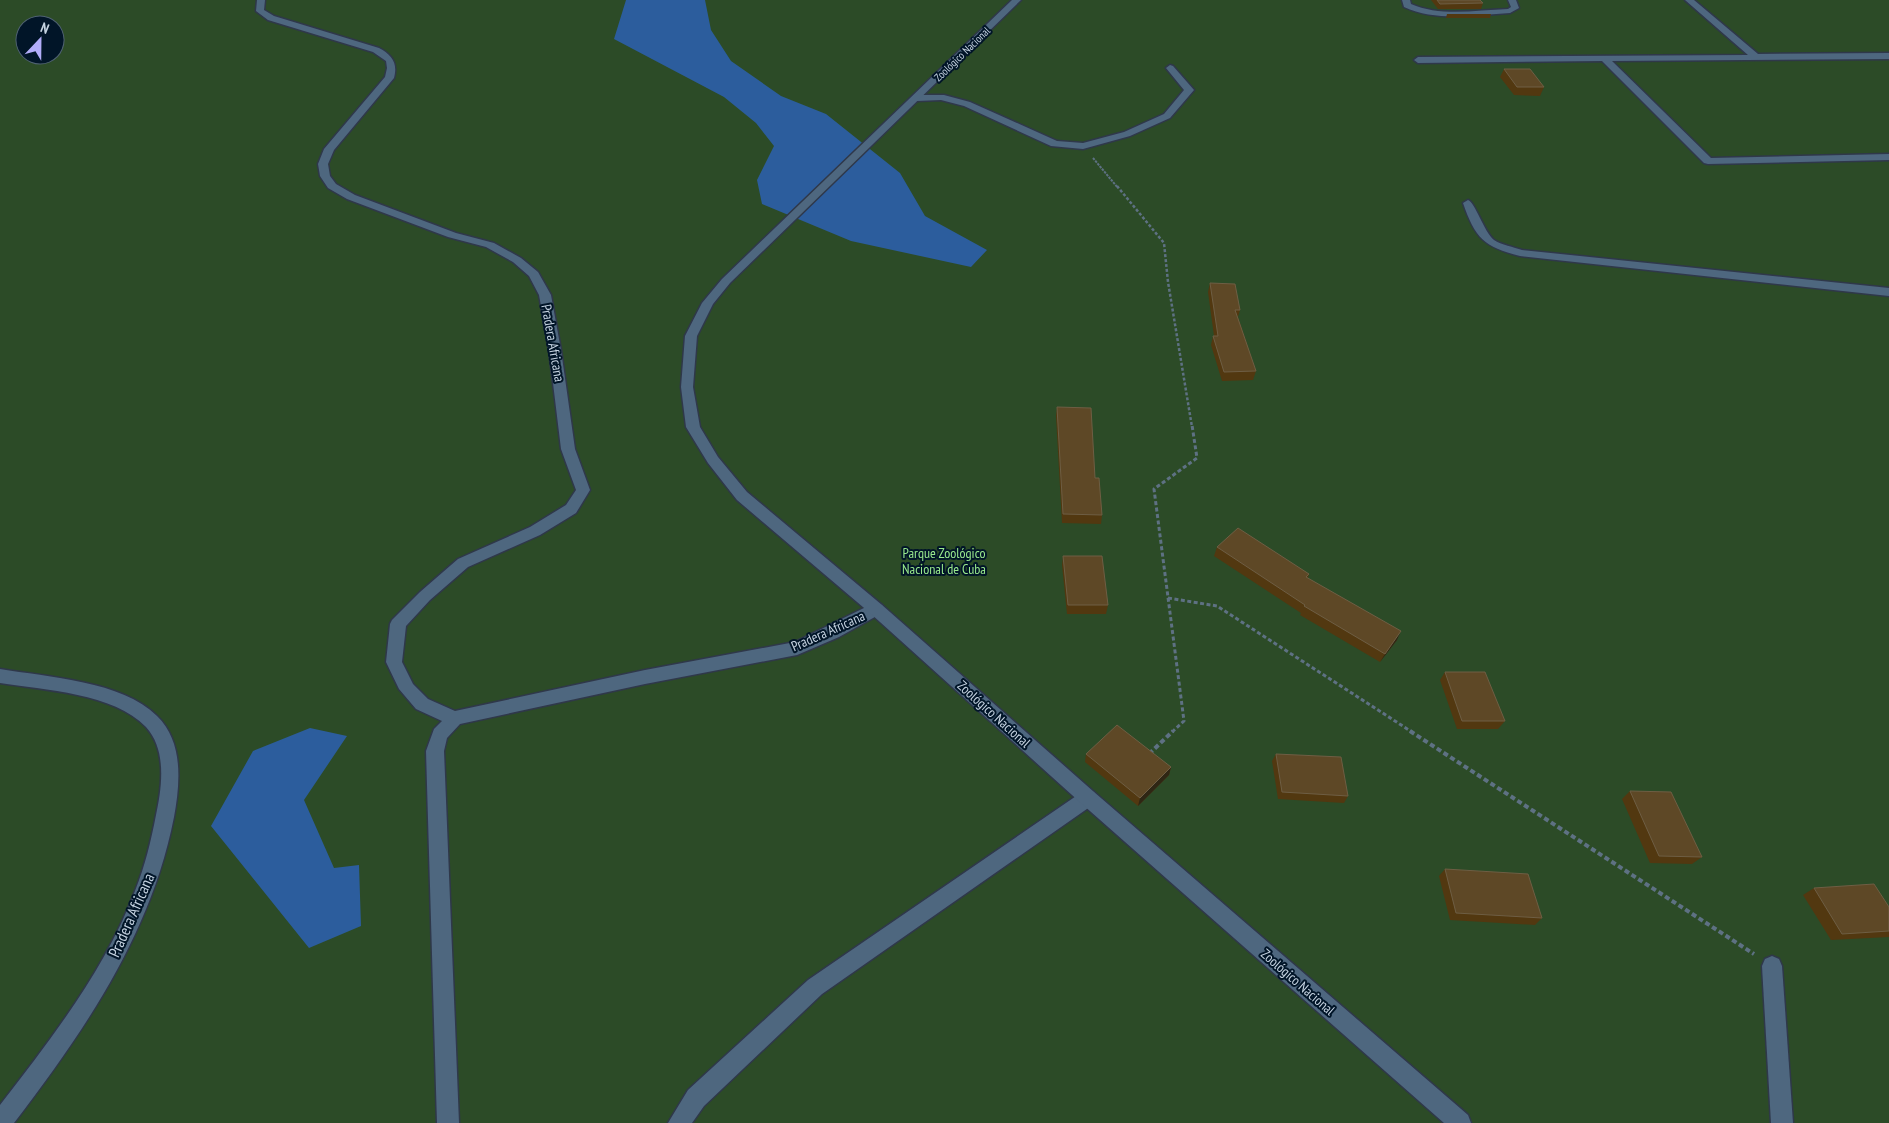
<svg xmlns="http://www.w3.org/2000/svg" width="1889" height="1123" font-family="'PT Sans Narrow',sans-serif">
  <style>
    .green { fill: #2c4b27; fill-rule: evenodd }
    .water { fill: #2c5d9d }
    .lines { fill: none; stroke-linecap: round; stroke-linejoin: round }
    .lane-casing { stroke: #2f384a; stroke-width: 3 }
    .street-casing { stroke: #2f384a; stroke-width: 3 }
    .path-far3 { stroke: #5e7183; stroke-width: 2; stroke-dasharray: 2.5 1; stroke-linecap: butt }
    .path-far2 { stroke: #5e7183; stroke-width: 2.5; stroke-dasharray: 3 2; stroke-linecap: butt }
    .path-far1 { stroke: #5e7183; stroke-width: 3; stroke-dasharray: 4 2.5; stroke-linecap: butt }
    .path { stroke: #5e7183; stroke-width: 4; stroke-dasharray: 5 3; stroke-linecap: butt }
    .lane { fill: #4e677f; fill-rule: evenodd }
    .street { fill: #4e677f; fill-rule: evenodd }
    .wall { fill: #523810 }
    .shaded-wall { fill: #2f2614 }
    .building { fill: #5e4826; stroke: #6e5e44 }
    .labels { text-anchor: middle; stroke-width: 4; stroke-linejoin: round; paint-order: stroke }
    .far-street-label { font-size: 11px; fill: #c5d3e1; stroke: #011528 }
    .street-label { font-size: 14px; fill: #c5d3e1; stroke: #011528 }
    .park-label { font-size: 14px; fill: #99e98d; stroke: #011528 }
    .near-street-label { font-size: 16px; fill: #c5d3e1; stroke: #011528 }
  </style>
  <rect width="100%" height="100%" fill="#071e33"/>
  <path class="green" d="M 0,0 L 1889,0 L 1889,1123 L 0,1123 ZM 25,25 L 55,25 L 55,55 L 25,55 Z"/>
  <g class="water">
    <polygon points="626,0 705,0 711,30 731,61 781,96 826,114 900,173 925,216 987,250 971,267 851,241 762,204 757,180 774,146 756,123 724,97 614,39"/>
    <polygon points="310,728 347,736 304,800 334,868 359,865 361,926 309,948 211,826 253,751"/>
  </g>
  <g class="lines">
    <g class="lane-casing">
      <g id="lane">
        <path d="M 257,0 L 265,0 L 264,10 L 274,16 L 379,48 C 392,55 398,63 394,78 L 334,150 L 328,164 L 330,176 L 336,184 L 355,195 L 456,233 L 494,243 L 521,258 L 538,272 L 551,295 L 561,350 L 575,449 L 590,490 L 576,513 L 540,535 L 468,567 L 430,600 L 406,626 L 402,662 L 413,684 L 428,699 L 455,711 L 645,670 L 795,642 L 870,605 L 876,603 L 882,605 L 884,609 L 882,613 L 839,637 L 797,655 L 645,684 L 460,724 L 447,738 L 444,751 L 459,1123 L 437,1123 L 426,751 L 434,729 L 442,721 L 416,709 L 399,689 L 386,662 L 390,624 L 392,620 L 420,592 L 458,559 L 530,527 L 566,505 L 576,490 L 561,449 L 549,350 L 539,295 L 529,276 L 513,262 L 486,247 L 448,237 L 347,199 L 328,188 L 320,176 L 318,164 L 324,149 L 385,77 L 387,68 L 386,61 L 373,52 L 268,20 L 256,11 Z"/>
        <path d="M 1402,0 L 1410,0 L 1411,4 C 1440,17 1477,10 1508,9 L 1511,7 L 1508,0 L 1516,0 L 1519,8 L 1510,13 C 1475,15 1436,22 1404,7 Z"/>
        <polygon points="1685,0 1694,0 1758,54 1889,53 1889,59 1612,61 1711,158 1889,154 1889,160 1708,164 1704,163 1602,61 1418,63 1414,60 1418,57 1748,55"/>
        <polygon points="1170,65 1173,66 1194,90 1170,118 1130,136 1083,149 1051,146 964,106 941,100 917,101 912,98 917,95 944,95 970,102 1057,141 1083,143 1124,132 1164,114 1184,90 1166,68"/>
        <path d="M 1468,200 C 1475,202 1484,232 1494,240 C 1501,245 1514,247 1522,250 L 1889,288 L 1889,296 L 1520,256 C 1484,247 1475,238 1463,203 Z"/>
        <path d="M 0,669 C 48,677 122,681 157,716 C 184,742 180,784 174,817 C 151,934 85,1030 14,1123 L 0,1123 L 0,1105 C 51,1039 105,970 135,891 C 145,866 151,841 156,815 C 162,787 167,750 146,727 C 114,693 44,690 0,683 Z"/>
        <polygon points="1088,790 1094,792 1097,798 1094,804 822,994 704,1106 692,1123 668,1123 688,1090 808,980 1082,792"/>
        <polygon points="1772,956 1779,959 1782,966 1793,1123 1771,1123 1762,966 1765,959"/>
      </g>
    </g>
    <g class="street-casing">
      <polygon id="street" points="1012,0 1021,0 730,283 713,304 697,336 693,387 700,427 718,457 747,492 882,605 1094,792 1468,1115 1471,1123 1444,1123 1082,804 870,613 737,500 708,463 686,427 681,387 685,336 702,303 722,279"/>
    </g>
    <polyline class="path-far3" points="1093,158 1118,188"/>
    <polyline class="path-far2" points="1117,186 1164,243 1168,282 1192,427"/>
    <g class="path-far1">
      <polyline points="1168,598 1217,606 1412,732"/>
      <polyline points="1172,732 1184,721 1154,489 1197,458 1192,425"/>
    </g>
    <g class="path">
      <polyline points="1410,731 1754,954"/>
      <polyline points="1149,754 1173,731"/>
    </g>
    <use href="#lane" class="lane"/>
    <use href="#street" class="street"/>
  </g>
  <g class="wall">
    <polygon points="1431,0 1480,0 1483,3 1481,9 1438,9"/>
    <polygon points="1447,14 1491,14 1490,18 1446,18"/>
    <polygon points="1504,69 1544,87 1540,96 1514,95 1500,77"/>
    <polygon points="1210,283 1240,310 1238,317 1256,371 1253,380 1222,381 1211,345 1213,336 1214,336 1208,292"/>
    <polygon points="1057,407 1095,478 1102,515 1101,524 1062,523 1056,416"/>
    <polygon points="1217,547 1309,574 1308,578 1397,640 1380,662 1300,615 1301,613 1214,556"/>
    <polygon points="1063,556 1108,605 1106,614 1067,614 1062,565"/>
    <polygon points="1445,672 1505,721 1498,729 1457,729 1440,680"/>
    <polygon points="1086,754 1171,767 1169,775 1138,806 1085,762"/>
    <polygon points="1276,754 1348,796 1344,803 1278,799 1272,761"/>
    <polygon points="1630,791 1702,857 1692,864 1650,863 1622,799"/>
    <polygon points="1445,869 1542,918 1535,925 1450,920 1439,876"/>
    <polygon points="1814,888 1889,907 1889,937 1831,940 1803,895"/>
  </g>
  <g class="shaded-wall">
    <polygon points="1401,631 1397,640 1380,662 1385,654"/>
    <polygon points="1171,767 1169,775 1138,806 1140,798"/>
  </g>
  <g class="building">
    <polygon points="1437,0 1480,0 1483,3 1440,4"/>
    <polygon points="1504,69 1530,69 1544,87 1517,87"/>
    <polygon points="1210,283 1235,284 1240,310 1235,310 1256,371 1224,372 1213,336 1218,336"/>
    <polygon points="1057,407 1091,408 1095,478 1099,478 1102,515 1063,514"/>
    <polygon points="1238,528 1309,574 1306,577 1401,631 1385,654 1304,606 1305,605 1217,547"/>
    <polygon points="1063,556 1102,556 1108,605 1068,605"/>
    <polygon points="1445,672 1485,672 1505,721 1462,721"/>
    <polygon points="1117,725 1171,767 1140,798 1086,754"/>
    <polygon points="1276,754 1341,757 1348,796 1282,792"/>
    <polygon points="1630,791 1671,792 1702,857 1659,856"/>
    <polygon points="1445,869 1528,874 1542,918 1456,913"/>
    <polygon points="1874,884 1889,907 1889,931 1842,934 1814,888"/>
  </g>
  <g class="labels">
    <g class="far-street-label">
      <text transform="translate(962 54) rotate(-44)" y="4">Zoológico Nacional</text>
    </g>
    <g class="street-label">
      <text transform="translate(553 343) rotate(80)" y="5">Pradera Africana</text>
      <text transform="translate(828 631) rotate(-24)" y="5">Pradera Africana</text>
      <text transform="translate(994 714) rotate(42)" y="5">Zoológico Nacional</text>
      <text transform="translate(1298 982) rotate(41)" y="5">Zoológico Nacional</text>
    </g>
    <g class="park-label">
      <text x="944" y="558">Parque Zoológico<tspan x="944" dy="16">Nacional de Cuba</tspan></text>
    </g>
    <g class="near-street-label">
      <text transform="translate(131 915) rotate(-66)" y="6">Pradera Africana</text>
    </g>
  </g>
  <g transform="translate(40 40) rotate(22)"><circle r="24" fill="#011528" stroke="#4f6172"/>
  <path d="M0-4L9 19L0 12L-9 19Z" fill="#b2adf9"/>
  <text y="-8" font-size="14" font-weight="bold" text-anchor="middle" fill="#c5d3e1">N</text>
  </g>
</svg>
